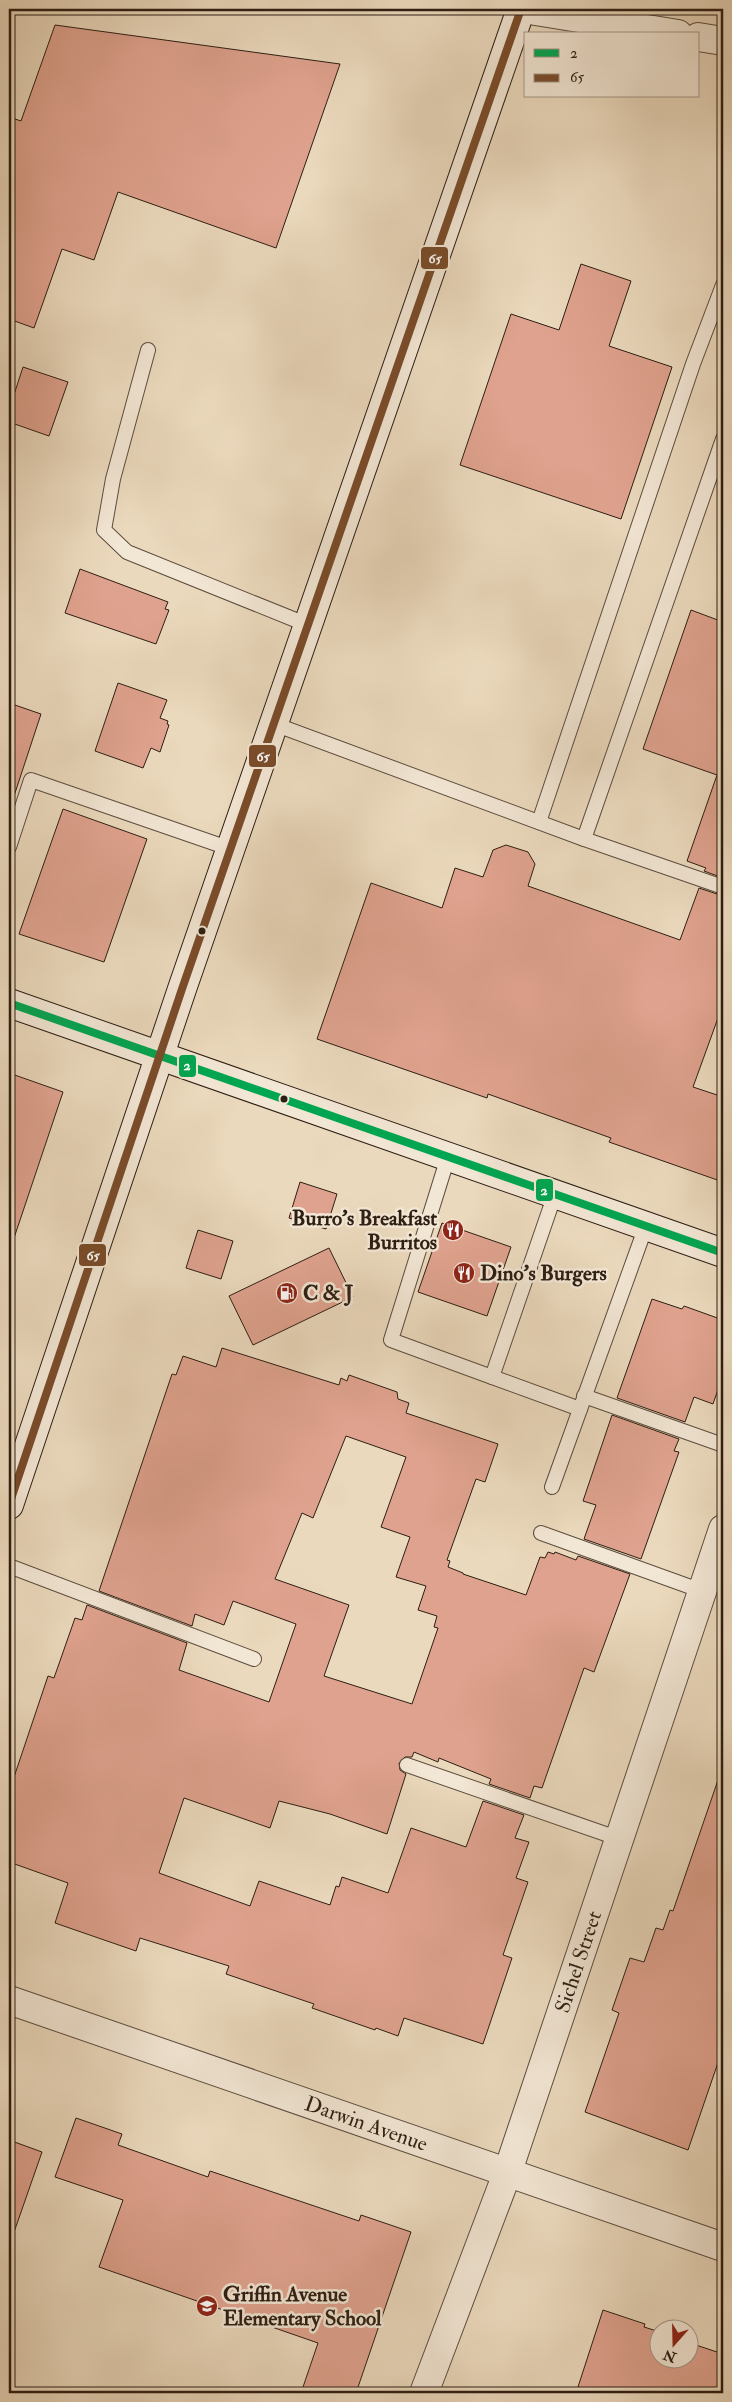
<svg xmlns="http://www.w3.org/2000/svg" width="732" height="2402" font-family="'IM FELL Double Pica',serif">
  <style>
    .building { fill: #dfa28e; stroke: #2d1e13; fill-rule: evenodd }
    .lines { fill: none; stroke-linecap: round; stroke-linejoin: round }
    .service-casing { stroke: #5c4d3e; stroke-width: 16 }
    .minor-casing { stroke: #5c4d3e; stroke-width: 30 }
    .tertiary-casing { stroke: #5c4d3e; stroke-width: 30 }
    .secondary-casing { stroke: #2d1e13; stroke-width: 30 }
    .service { stroke: #f2e6d4; stroke-width: 14 }
    .minor { stroke: #f2e6d4; stroke-width: 28 }
    .tertiary { stroke: #f2e6d4; stroke-width: 28 }
    .secondary { stroke: #f2e6d4; stroke-width: 28 }
    .bus-1-casing { stroke: #f2e6d4; stroke-width: 11 }
    .bus-2-casing { stroke: #f2e6d4; stroke-width: 11 }
    .bus-1 { stroke: #00a651; stroke-width: 8 }
    .bus-2 { stroke: #7a4b2a; stroke-width: 8 }
    .bus-dot { fill: #2d1e13; stroke: #f2e6d4; stroke-width: 2 }
    .labels { text-anchor: middle; stroke-width: 5; stroke-linejoin: round; paint-order: stroke }
    .poi-label { font-size: 21px; font-weight: bold; fill: #2d1e13; stroke: #f2e6d4; text-anchor: start }
    .street-label { font-size: 21px; fill: #2d1e13; stroke: #f2e6d4 }
    .line-badge { stroke: #f2e6d4; stroke-width: 2 }
    .badge-label { font-size: 14px; text-anchor: middle; font-weight: bold; fill: #fff }
  </style>
  <rect width="100%" height="100%" fill="#ebd9bd"/>
  <filter id="stains"><feTurbulence type="fractalNoise" baseFrequency=".004" numOctaves="4"/><feColorMatrix values="0 0 0 0 .2 0 0 0 0 .09 0 0 0 0 .02 0 0 0 .5 -.17"/></filter>
  <radialGradient id="worn" r=".72"><stop offset=".6" stop-color="#630" stop-opacity="0"/><stop offset="1" stop-color="#630" stop-opacity=".3"/></radialGradient>
  <g class="building">
    <polygon points="55,25 340,64 276,248 118,192 94,260 62,249 34,328 9,319 9,117 21,121"/>
    <polygon points="581,264 631,281 609,346 672,367 621,519 460,465 511,314 559,330"/>
    <polygon points="23,367 68,382 49,436 9,422 9,410"/>
    <polygon points="80,569 168,602 165,609 169,610 156,644 65,613"/>
    <polygon points="691,610 723,622 723,878 704,871 706,868 687,861 717,775 643,749"/>
    <polygon points="118,683 167,700 160,718 168,721 167,724 169,725 160,752 151,748 143,768 95,751"/>
    <polygon points="9,703 41,714 14,796 9,795"/>
    <polygon points="63,809 147,839 104,962 19,934"/>
    <polygon points="506,845 528,852 535,864 528,886 680,940 699,888 723,896 723,1020 718,1018 693,1087 723,1097 723,1182 609,1142 611,1138 488,1094 487,1098 317,1039 371,883 442,908 455,868 483,877 493,850"/>
    <polygon points="9,1073 63,1092 14,1238 9,1238"/>
    <polygon points="300,1182 337,1194 326,1229 289,1218"/>
    <polygon points="442,1223 511,1247 487,1316 418,1292"/>
    <polygon points="198,1230 233,1241 221,1279 186,1268"/>
    <polygon points="329,1248 353,1297 253,1345 229,1296"/>
    <polygon points="652,1299 682,1309 684,1306 723,1320 723,1375 713,1404 694,1397 685,1422 617,1398"/>
    <path d="M 222,1348 L 339,1385 L 341,1378 L 347,1381 L 349,1375 L 397,1392 L 398,1399 L 409,1403 L 406,1413 L 498,1444 L 485,1482 L 476,1479 L 447,1560 L 450,1561 L 448,1567 L 463,1573 L 463,1574 L 526,1595 L 540,1557 L 545,1558 L 548,1552 L 554,1554 L 555,1552 L 576,1560 L 578,1556 L 630,1574 L 594,1672 L 584,1668 L 542,1788 L 534,1786 L 530,1798 L 489,1784 L 491,1779 L 439,1758 L 438,1762 L 414,1752 L 412,1757 L 405,1757 L 399,1763 L 400,1770 L 406,1774 L 387,1834 L 330,1814 L 279,1801 L 270,1828 L 184,1798 L 159,1873 L 250,1906 L 259,1881 L 330,1905 L 336,1886 L 339,1887 L 342,1877 L 388,1893 L 411,1828 L 466,1847 L 483,1801 L 524,1815 L 515,1838 L 529,1842 L 516,1878 L 528,1882 L 503,1955 L 512,1958 L 483,2044 L 404,2018 L 398,2036 L 376,2028 L 375,2030 L 312,2008 L 314,2004 L 226,1974 L 229,1966 L 140,1938 L 136,1951 L 55,1923 L 68,1883 L 9,1862 L 9,1792 L 48,1676 L 54,1678 L 75,1618 L 82,1620 L 87,1605 L 187,1643 L 179,1670 L 269,1702 L 296,1624 L 233,1601 L 224,1625 L 195,1614 L 192,1626 L 99,1591 L 172,1374 L 176,1375 L 183,1356 L 216,1367 ZM 346,1436 L 406,1457 L 381,1527 L 410,1537 L 396,1577 L 426,1586 L 418,1610 L 437,1616 L 434,1627 L 438,1628 L 412,1704 L 324,1676 L 349,1605 L 275,1579 L 302,1513 L 313,1518 Z"/>
    <polygon points="612,1415 679,1439 674,1451 679,1452 641,1559 584,1539 596,1505 583,1501"/>
    <polygon points="718,1780 723,1781 723,2048 688,2150 585,2112 619,2013 612,2010 630,1958 644,1962 656,1928 663,1930 670,1910 673,1911"/>
    <polygon points="76,2118 122,2134 118,2145 208,2177 210,2171 359,2221 361,2215 411,2232 356,2393 301,2393 318,2343 99,2267 123,2200 55,2177"/>
    <polygon points="9,2140 42,2152 13,2235 9,2234"/>
    <polygon points="603,2310 645,2324 644,2327 660,2332 660,2360 690,2360 690,2343 723,2354 723,2393 576,2393"/>
  </g>
  <g class="lines">
    <g class="service-casing">
      <g id="service">
        <polyline points="148,350 113,479 104,530 127,552 308,625"/>
        <polyline points="274,724 584,839 723,887"/>
        <polyline points="539,822 693,364 723,285"/>
        <polyline points="584,839 723,439"/>
        <polyline points="9,847 31,780 231,849"/>
        <polyline points="448,1157 391,1340 492,1377 555,1194"/>
        <polyline points="492,1377 580,1409"/>
        <polyline points="584,1396 723,1445"/>
        <polyline points="552,1487 646,1226"/>
        <polyline points="541,1533 702,1591"/>
        <polyline points="9,1566 254,1659"/>
        <polyline points="407,1765 620,1839"/>
      </g>
    </g>
    <g class="minor-casing">
      <g id="minor">
        <polyline points="523,9 678,34"/>
        <polyline points="698,37 723,41"/>
        <path id="s1" d="M 424,2393 L 508,2171 L 723,1529"/>
      </g>
    </g>
    <g class="tertiary-casing">
      <g id="tertiary">
        <path id="s2" d="M 9,2000 L 723,2247"/>
      </g>
    </g>
    <g class="secondary-casing">
      <g id="secondary">
        <polyline points="9,1003 723,1253"/>
        <polyline points="9,1505 182,989 521,9"/>
      </g>
    </g>
    <use href="#service" class="service"/>
    <use href="#minor" class="minor"/>
    <use href="#tertiary" class="tertiary"/>
    <use href="#secondary" class="secondary"/>
    <g class="bus-1-casing">
      <polyline id="bus-1" points="9,1003 723,1253"/>
    </g>
    <g class="bus-2-casing">
      <polyline id="bus-2" points="9,1505 182,989 521,9"/>
    </g>
    <use href="#bus-1" class="bus-1"/>
    <use href="#bus-2" class="bus-2"/>
  </g>
  <defs>
    <g id="restaurant-disc" transform="scale(1.125)"><circle r="9.5" fill="#8f2418" stroke="#f2e6d4"/><path d="M-5-6h1v4h1v-4h1v4h1v-4h1v5L-1.5 .5V6h-2V.5L-5-1ZM5-6V6H3V1.5H1.5Q1.5-4 5-6Z" fill="#fff"/></g>
    <g id="fuel-disc" transform="scale(1.125)"><circle r="9.5" fill="#8f2418" stroke="#f2e6d4"/><path d="M-5.5-6h7V0h2V4h1.3V-2.5L3-4.5l.8-.8L6-3V5H2.5V1h-1V6h-7ZM-4.2-4.7v3.2H.2V-4.7Z" fill="#fff"/></g>
    <g id="school-disc" transform="scale(1.125)"><circle r="9.5" fill="#8f2418" stroke="#f2e6d4"/><path d="M0-5L7-2L0 1L-7-2ZM-4 1L0 2.5L4 1V4Q0 6-4 4Z" fill="#fff"/></g>
  </defs>
  <g fill-rule="evenodd">
    <use href="#restaurant-disc" x="453" y="1230"/>
    <use href="#restaurant-disc" x="464" y="1273"/>
    <use href="#fuel-disc" x="287" y="1293"/>
    <use href="#school-disc" x="207" y="2306"/>
  </g>
  <g class="bus-dot">
    <circle cx="202" cy="931" r="4.5"/>
    <circle cx="284" cy="1099" r="4.5"/>
  </g>
  <g class="labels">
    <g class="poi-label">
      <text x="437" y="1225" text-anchor="end">Burro's Breakfast<tspan x="437" dy="24">Burritos</tspan></text>
      <text x="480" y="1280">Dino's Burgers</text>
      <text x="303" y="1300">C &amp; J</text>
      <text x="223" y="2301">Griffin Avenue<tspan x="223" dy="24">Elementary School</tspan></text>
    </g>
    <g class="street-label">
      <text dy="7" stroke="none"><textPath href="#s1" startOffset="458">Sichel Street</textPath></text>
      <text dy="7" stroke="none"><textPath href="#s2" startOffset="378">Darwin Avenue</textPath></text>
    </g>
  </g>
  <g class="line-badge">
    <rect x="420" y="246" width="29" height="24" rx="5" fill="#7a4b2a"/>
    <rect x="248" y="744" width="29" height="24" rx="5" fill="#7a4b2a"/>
    <rect x="178" y="1054" width="19" height="24" rx="5" fill="#00a651"/>
    <rect x="535" y="1178" width="19" height="24" rx="5" fill="#00a651"/>
    <rect x="78" y="1243" width="29" height="24" rx="5" fill="#7a4b2a"/>
  </g>
  <g class="badge-label">
    <text x="435" y="263">65</text>
    <text x="263" y="761">65</text>
    <text x="187" y="1070">2</text>
    <text x="544" y="1195">2</text>
    <text x="93" y="1260">65</text>
  </g>
  <rect width="732" height="2402" fill="none" stroke="#ebd9bd" stroke-width="30"/>
  <rect x="10" y="10" width="712" height="2382" fill="none" stroke="#2d1e13" stroke-width="2.5"/>
  <rect x="15" y="15" width="702" height="2372" fill="none" stroke="#2d1e13"/>
  <rect x="524" y="32" width="175" height="65" fill="#f2e6d4" stroke="#a39687"/>
  <rect x="534" y="49" width="25" height="8" fill="#00a651" stroke="#a39687"/>
  <text x="570" y="58" font-size="15" fill="#2d1e13">2</text>
  <rect x="534" y="74" width="25" height="8" fill="#7a4b2a" stroke="#a39687"/>
  <text x="570" y="82" font-size="15" fill="#2d1e13">65</text>
  <g transform="translate(674 2344) rotate(200)"><circle r="24" fill="#f2e6d4" stroke="#a39687"/>
  <path d="M0-4L9 19L0 12L-9 19Z" fill="#8f2418"/>
  <text y="-8" font-size="14" font-weight="bold" text-anchor="middle" fill="#2d1e13">N</text>
  </g>
  <rect width="100%" height="100%" filter="url(#stains)"/>
  <rect width="100%" height="100%" fill="url(#worn)"/>
</svg>
